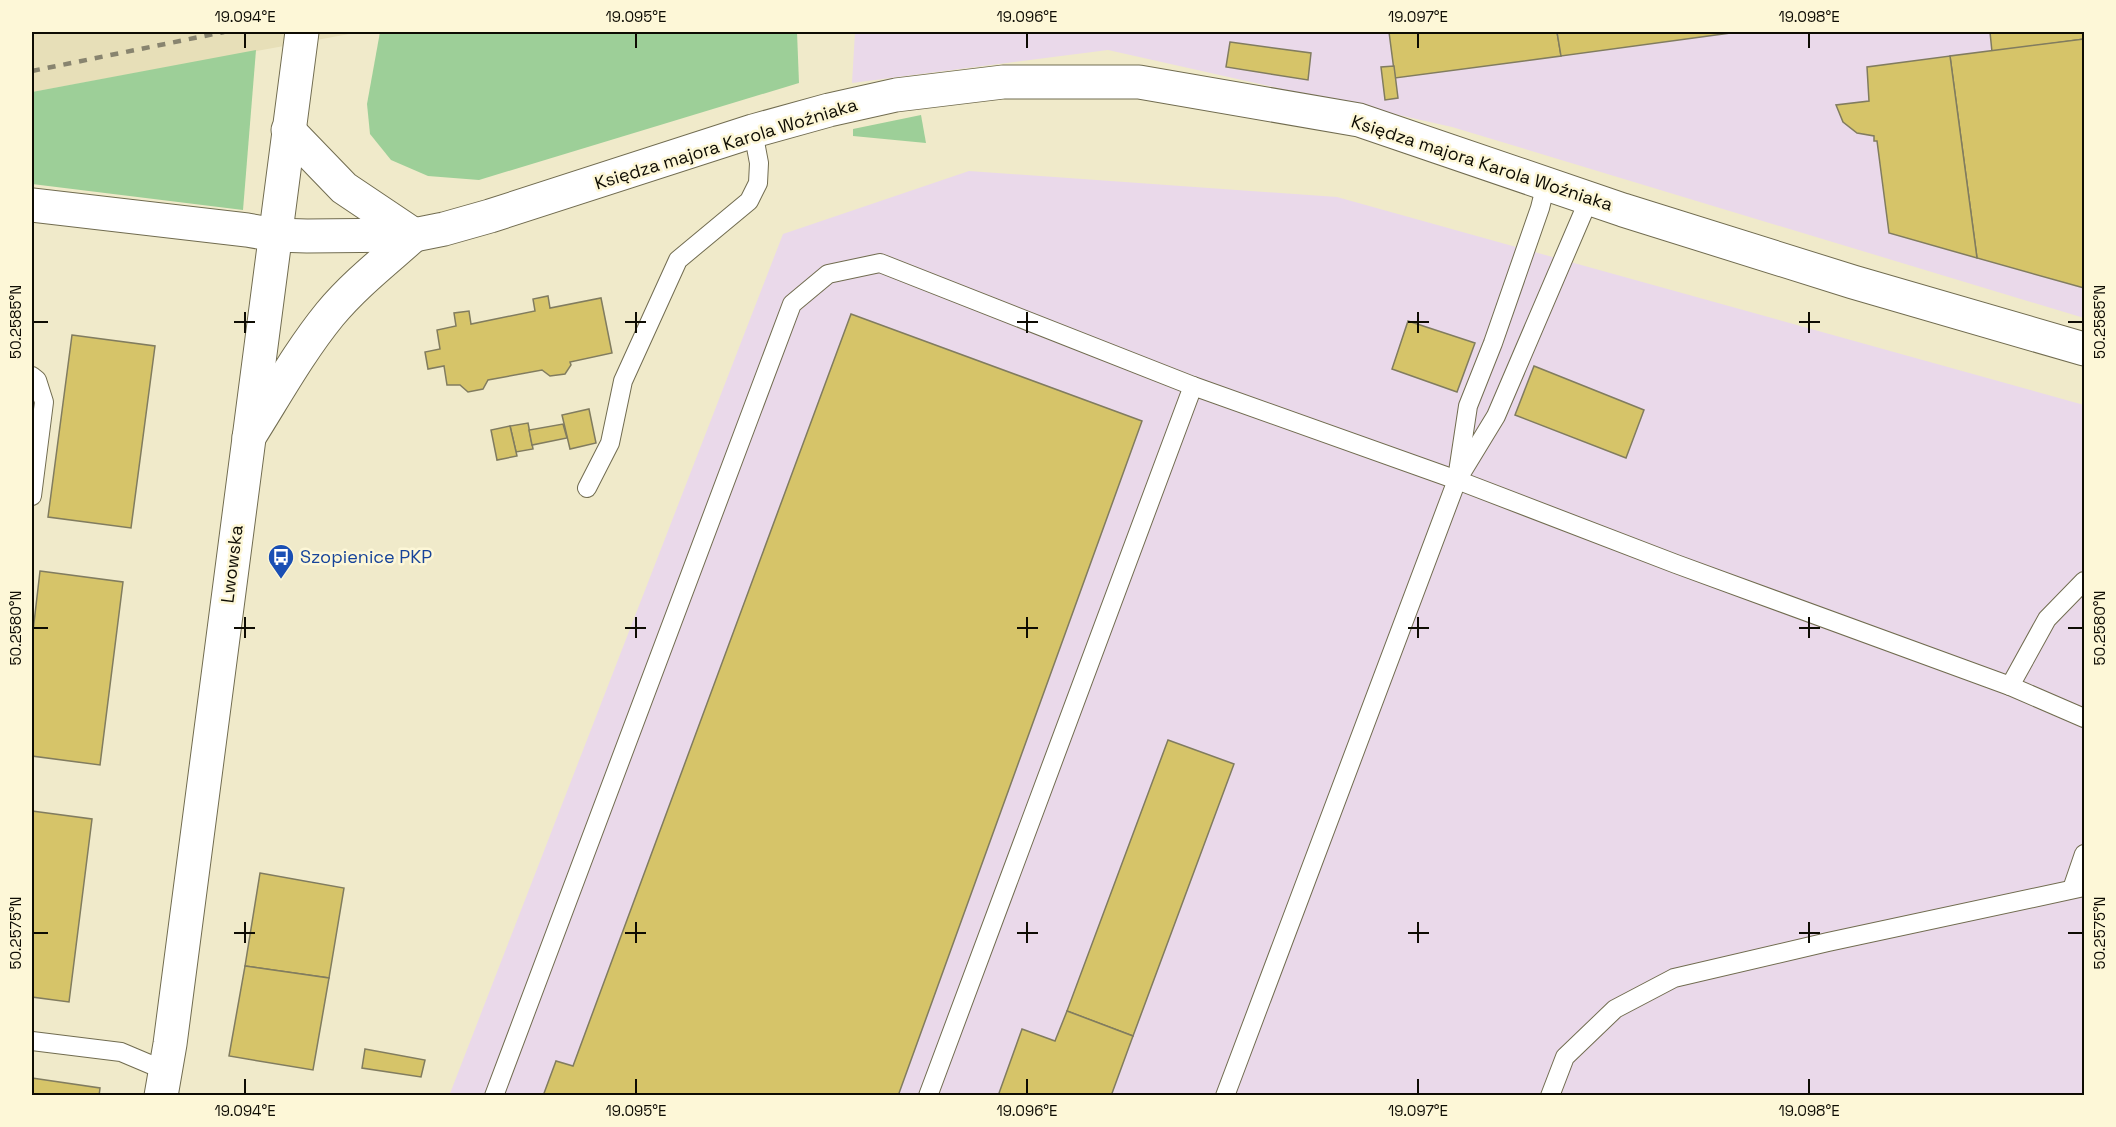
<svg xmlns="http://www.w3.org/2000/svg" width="2116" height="1127" font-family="'Space Grotesk',sans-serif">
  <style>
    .built { fill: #e7dfb8 }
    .industrial { fill: #ead9ea }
    .green { fill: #9dcf98 }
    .building { fill: #d6c469; stroke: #817c5f; stroke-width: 1.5 }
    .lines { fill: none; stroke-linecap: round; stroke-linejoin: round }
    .lane-casing { stroke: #716c50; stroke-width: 20 }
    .street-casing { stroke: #716c50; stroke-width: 35 }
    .secondary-casing { stroke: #716c50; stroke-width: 35 }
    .lane { stroke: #fff; stroke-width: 18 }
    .street { stroke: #fff; stroke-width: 33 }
    .secondary { stroke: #fff; stroke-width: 33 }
    .rail { stroke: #88846f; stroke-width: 4.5; stroke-dasharray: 8 8; stroke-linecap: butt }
    .ticks { fill: none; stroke: #0e0c03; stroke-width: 2 }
    .labels { text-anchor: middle; stroke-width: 5; stroke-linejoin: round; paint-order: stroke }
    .street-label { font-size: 18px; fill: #0e0c03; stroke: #fdf7d7 }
    .transit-label { font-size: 18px; fill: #164399; stroke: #fdf7d7; text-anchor: start }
    .neatline { fill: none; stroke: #0e0c03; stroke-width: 2 }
    .ticks-label { font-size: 15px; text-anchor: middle; fill: #0e0c03 }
  </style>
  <rect width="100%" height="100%" fill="#f0eaca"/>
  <polygon class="built" points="32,32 360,32 32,92"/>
  <g class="industrial">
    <polygon points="855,32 2084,32 2084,318 1452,127 1108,50 852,83"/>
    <polygon points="969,171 1337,197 2084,405 2084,1095 449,1096 783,234"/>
  </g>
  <g class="green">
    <polygon points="380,32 797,32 799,83 479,180 428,176 391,160 370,134 367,104"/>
    <polygon points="256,50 243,210 32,184 32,92"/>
    <polygon points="921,115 926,143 853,136 853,129"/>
  </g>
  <g class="building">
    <polygon points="1389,32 1557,32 1561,56 1395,78"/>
    <polygon points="1557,32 1738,32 1561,56"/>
    <polygon points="1990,32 2084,32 2084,39 1992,52"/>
    <polygon points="2084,39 2084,288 1977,258 1950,56"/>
    <polygon points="1230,42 1311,53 1308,80 1226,67"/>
    <polygon points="1950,56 1977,258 1889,233 1877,141 1874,141 1874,136 1857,133 1843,122 1836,105 1869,101 1867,67"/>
    <polygon points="1394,66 1398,98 1385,100 1381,67"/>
    <polygon points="548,296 550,308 601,298 612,353 570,362 571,365 565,374 550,376 542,370 488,380 483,389 468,392 460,385 447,385 444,366 428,369 425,352 440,349 437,330 456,326 454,313 469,311 471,324 535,311 533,299"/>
    <polygon points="851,314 1142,421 898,1096 543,1096 556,1061 573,1066"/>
    <polygon points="1408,321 1475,343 1457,392 1392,369"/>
    <polygon points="72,335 155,346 131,528 48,517"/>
    <polygon points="1534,366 1644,410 1626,458 1515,415"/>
    <polygon points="589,409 596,443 570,449 562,415"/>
    <polygon points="528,423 533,449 516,452 510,426"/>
    <polygon points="563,424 567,438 532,445 529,430"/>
    <polygon points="510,426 517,456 497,460 491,430"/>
    <polygon points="40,571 123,582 100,765 32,756 32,640"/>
    <polygon points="1168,740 1234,764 1133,1036 1067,1011"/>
    <polygon points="32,811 92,819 69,1002 32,997"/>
    <polygon points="260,873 344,888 329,978 245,966"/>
    <polygon points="245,966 329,978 313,1070 229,1056"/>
    <polygon points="1067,1011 1133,1036 1111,1096 998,1096 1022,1029 1055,1041"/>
    <polygon points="365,1049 425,1060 421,1077 362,1068"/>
    <polygon points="32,1078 100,1088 99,1096 32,1096"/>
  </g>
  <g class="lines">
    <g class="lane-casing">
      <g id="lane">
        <polyline points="32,376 37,380 44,402 32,496"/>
        <polyline points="1458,472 1468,406 1493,343 1540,208 1546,184"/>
        <polyline points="587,488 610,443 623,381 678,260 749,201 758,183 759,163 753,131"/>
        <polyline points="2010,686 2047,619 2084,581"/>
        <polyline points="2072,889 2084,854"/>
        <polyline points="32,1041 121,1052 166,1071"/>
        <polyline points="494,1096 792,304 828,274 880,263 1193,386 1457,480 1676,564 2010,686 2084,718"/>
        <polyline points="928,1096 1193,386"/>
        <polyline points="1225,1096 1457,480 1496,416 1589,199"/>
        <polyline points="1550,1096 1565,1057 1615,1009 1674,978 1828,942 2084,887"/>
      </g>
    </g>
    <g class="street-casing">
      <g id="street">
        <polyline points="288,130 344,188 414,235"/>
        <polyline points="32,205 247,230 275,235 307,236 414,235 444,229 490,216 753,131 829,110 896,95 1003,82 1139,82 1359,120 1623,210 1853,282 2084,349"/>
        <path d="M 249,437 C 275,396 299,352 330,314 C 355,284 386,260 414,235"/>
      </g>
    </g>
    <g class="secondary-casing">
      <polyline id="secondary" points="161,1096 170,1044 302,32"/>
    </g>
    <use href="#lane" class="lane"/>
    <use href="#street" class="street"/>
    <use href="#secondary" class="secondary"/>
    <polyline class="rail" points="32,71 224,32"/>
  </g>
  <path class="ticks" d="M 245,33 L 245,48M 636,33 L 636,48M 1027,33 L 1027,48M 1418,33 L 1418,48M 1809,33 L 1809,48M 245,312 L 245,333M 636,312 L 636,333M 1027,312 L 1027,333M 1418,312 L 1418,333M 1809,312 L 1809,333M 33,322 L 48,322M 234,322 L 255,322M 625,322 L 646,322M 1017,322 L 1038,322M 1408,322 L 1429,322M 1799,322 L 1820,322M 2068,322 L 2083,322M 245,617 L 245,638M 636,617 L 636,638M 1027,617 L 1027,638M 1418,617 L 1418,638M 1809,617 L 1809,638M 33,628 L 48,628M 234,628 L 255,628M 625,628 L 646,628M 1017,628 L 1038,628M 1408,628 L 1429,628M 1799,628 L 1820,628M 2068,628 L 2083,628M 245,922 L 245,943M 636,922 L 636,943M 1027,922 L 1027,943M 1418,922 L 1418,943M 1809,922 L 1809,943M 33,933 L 48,933M 234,933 L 255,933M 625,933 L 646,933M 1017,933 L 1038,933M 1408,933 L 1429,933M 1799,933 L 1820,933M 2068,933 L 2083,933M 245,1079 L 245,1094M 636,1079 L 636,1094M 1027,1079 L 1027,1094M 1418,1079 L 1418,1094M 1809,1079 L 1809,1094"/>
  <defs>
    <g id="bus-pin" transform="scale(1.35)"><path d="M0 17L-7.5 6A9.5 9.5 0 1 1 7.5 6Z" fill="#1a4fb4" stroke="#fdf7d7"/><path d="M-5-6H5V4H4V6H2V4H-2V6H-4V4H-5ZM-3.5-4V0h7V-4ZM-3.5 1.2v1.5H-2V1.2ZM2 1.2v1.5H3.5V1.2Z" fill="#fff"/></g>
  </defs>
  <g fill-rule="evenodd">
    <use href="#bus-pin" x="281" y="557"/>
  </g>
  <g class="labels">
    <g class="street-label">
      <text transform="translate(726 144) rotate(-17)" y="6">Księdza majora Karola Woźniaka</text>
      <text transform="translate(1482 163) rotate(18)" y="6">Księdza majora Karola Woźniaka</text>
      <text transform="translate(232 564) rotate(-83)" y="6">Lwowska</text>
    </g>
    <g class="transit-label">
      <text x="300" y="563">Szopienice PKP</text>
    </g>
  </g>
  <rect width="2116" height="1127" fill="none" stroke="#fdf7d7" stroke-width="66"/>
  <rect x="33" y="33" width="2050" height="1061" class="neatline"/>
  <g class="ticks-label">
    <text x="245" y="22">19.094°E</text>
    <text x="636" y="22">19.095°E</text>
    <text x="1027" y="22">19.096°E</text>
    <text x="1418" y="22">19.097°E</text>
    <text x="1809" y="22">19.098°E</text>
    <text transform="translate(16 322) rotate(-90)" y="5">50.2585°N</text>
    <text transform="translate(2100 322) rotate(-90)" y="5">50.2585°N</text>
    <text transform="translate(16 628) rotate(-90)" y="5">50.2580°N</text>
    <text transform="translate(2100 628) rotate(-90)" y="5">50.2580°N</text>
    <text transform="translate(16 933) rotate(-90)" y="5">50.2575°N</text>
    <text transform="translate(2100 933) rotate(-90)" y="5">50.2575°N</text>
    <text x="245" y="1116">19.094°E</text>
    <text x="636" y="1116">19.095°E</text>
    <text x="1027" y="1116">19.096°E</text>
    <text x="1418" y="1116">19.097°E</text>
    <text x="1809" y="1116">19.098°E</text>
  </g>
</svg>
